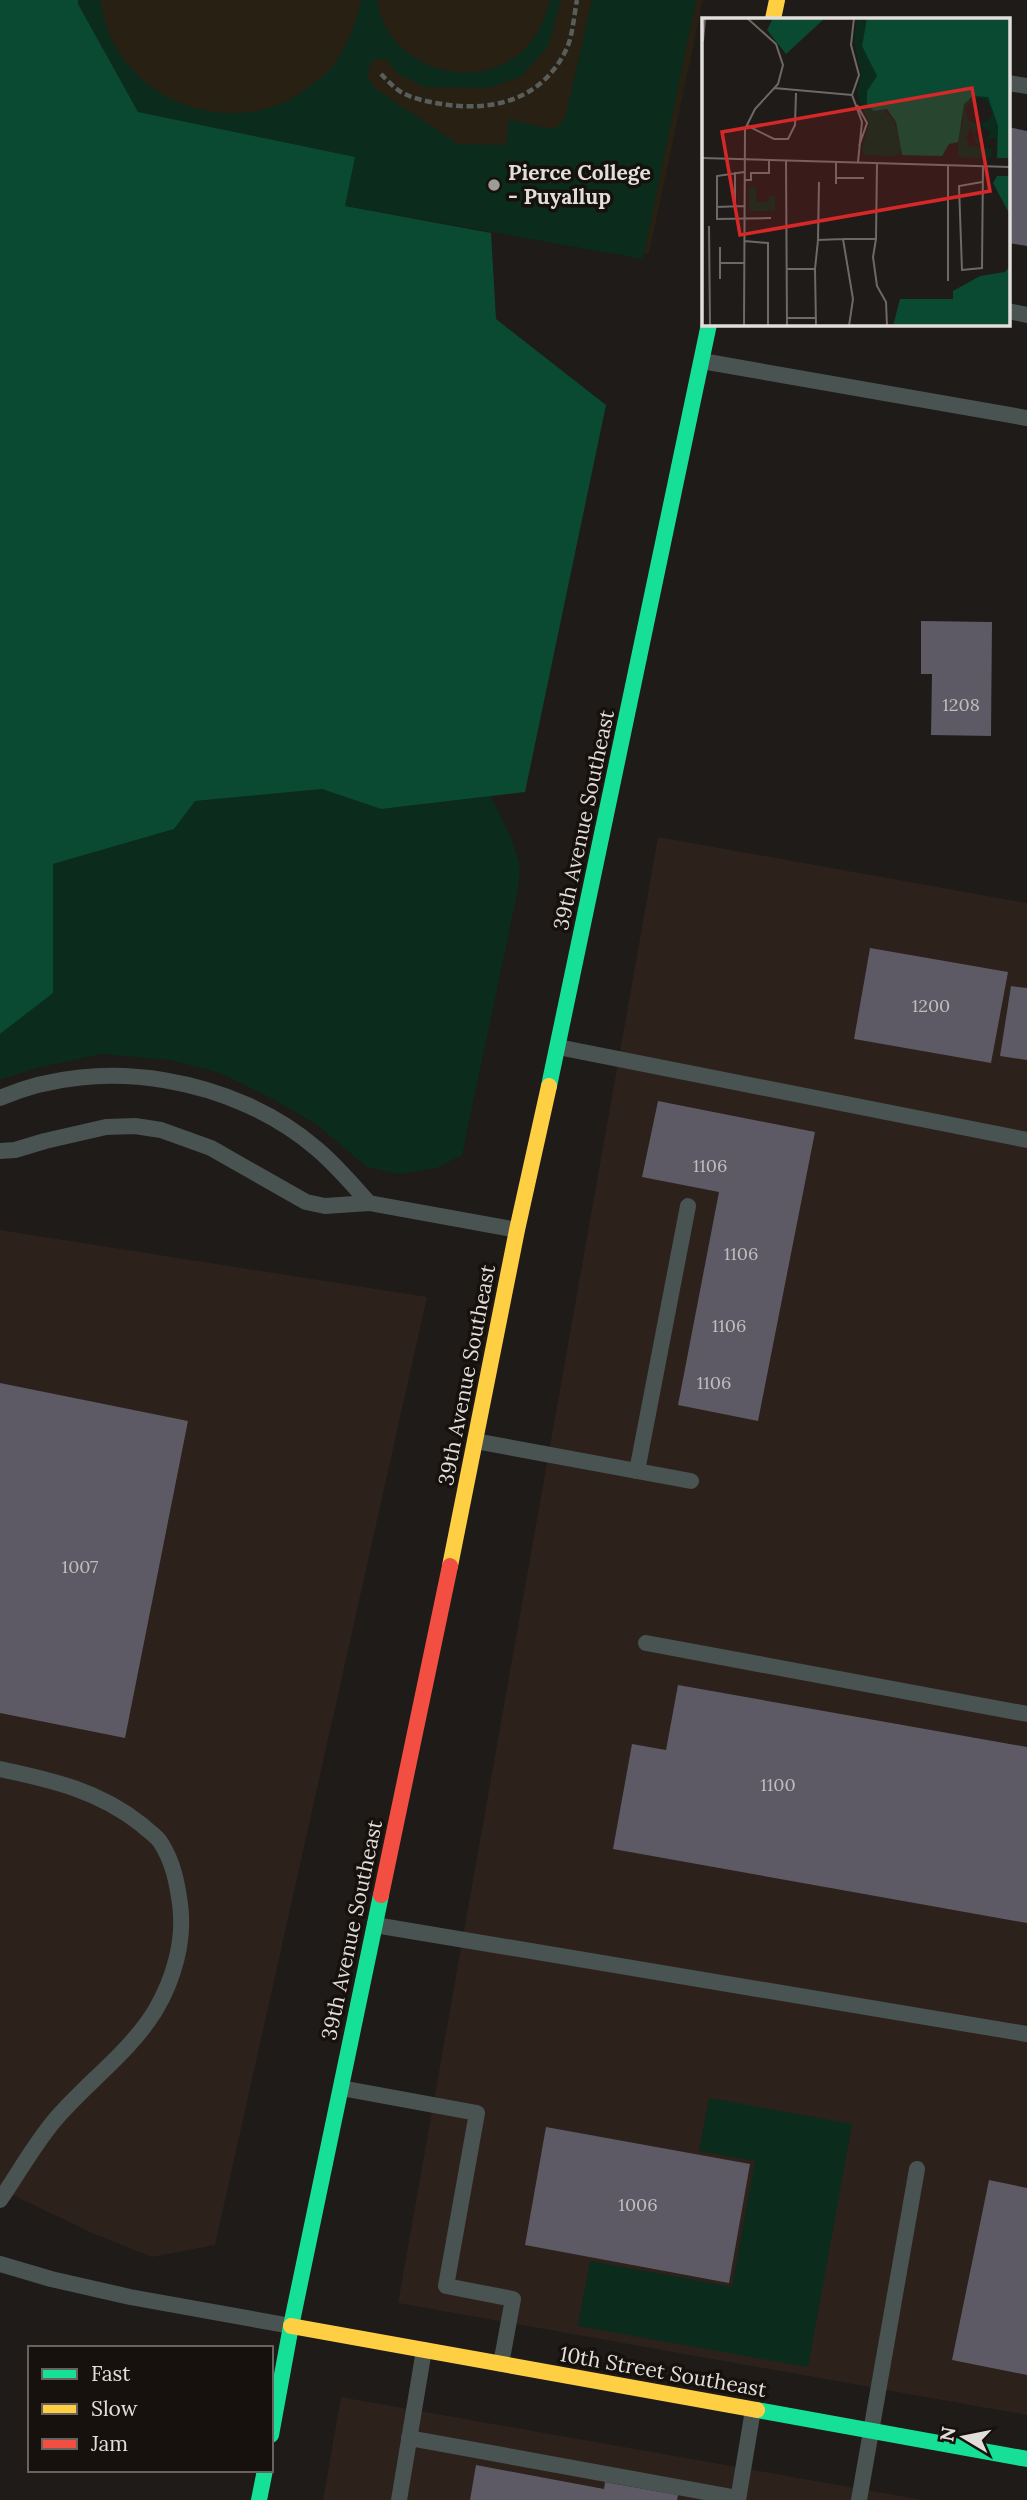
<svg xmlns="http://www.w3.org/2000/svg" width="1027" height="2500" font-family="Lora,serif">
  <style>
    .built { fill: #2c211b }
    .education { fill: #282012 }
    .green { fill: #0b2b1d }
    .forest { fill: #0a4a32 }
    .building { fill: #5d5965 }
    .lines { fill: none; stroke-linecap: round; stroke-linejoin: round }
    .path { stroke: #585e5c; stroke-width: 4.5; stroke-dasharray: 7 3.5; stroke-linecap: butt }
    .lane { stroke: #485352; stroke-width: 16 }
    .fast { stroke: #16e098; stroke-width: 16 }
    .slow { stroke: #ffcf43; stroke-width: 16 }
    .jam { stroke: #f24e42; stroke-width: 16 }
    .poi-dot { fill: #9d9a97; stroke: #17110d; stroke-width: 2.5 }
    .labels { text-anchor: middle; stroke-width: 7; stroke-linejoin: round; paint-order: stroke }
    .number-label { font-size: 18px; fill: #c1bdbe }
    .poi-label { font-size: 21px; font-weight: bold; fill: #e2dedb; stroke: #17110d; text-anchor: start }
    .street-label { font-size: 21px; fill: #e2dedb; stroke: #17110d }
    .inset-road { fill: none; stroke: #6c6966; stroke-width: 2 }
    .view { fill: #d62828; fill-opacity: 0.15; stroke: #d62828; stroke-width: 3.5 }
    .inset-edge { fill: none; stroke: #e2dedb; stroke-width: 3.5 }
  </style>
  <rect width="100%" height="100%" fill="#1e1b18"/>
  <g class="built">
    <polygon points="658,837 1027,903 1027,2415 398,2303"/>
    <polygon points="0,1230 427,1297 215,2245 152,2257 92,2233 0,2189"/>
    <polygon points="341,2397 923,2500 323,2500"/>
  </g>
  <polygon class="education" points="0,0 703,0 649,254 0,116"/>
  <g class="green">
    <path d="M 78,0 L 100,0 C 103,11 105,25 110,36 C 144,112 247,139 311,85 C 318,80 326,74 331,68 C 348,47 355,25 361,0 L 377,0 C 386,69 478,97 526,48 C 539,34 545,17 550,0 L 561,0 L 549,45 L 522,76 L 490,88 L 424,87 L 397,73 L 386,59 L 372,60 L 367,77 L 377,90 L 458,144 L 506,145 L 509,119 L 545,128 L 555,128 L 565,119 L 592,0 L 696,0 L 643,259 L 345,206 L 354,157 L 138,112 L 77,4 Z"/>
    <polygon points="322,789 381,809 491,796 511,837 520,866 518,890 462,1155 437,1168 400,1174 367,1167 317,1125 271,1098 220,1073 169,1060 101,1054 37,1068 0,1080 0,1034 53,992 53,864 174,829 195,801"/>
    <polygon points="709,2098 852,2124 808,2367 578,2326 590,2261 732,2287 755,2161 699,2151"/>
  </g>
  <polygon class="forest" points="0,0 78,0 78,4 138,112 355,157 345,206 491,233 496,319 606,405 525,792 381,809 322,789 195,801 174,829 53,864 53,993 0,1034"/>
  <g class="building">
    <polygon points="1008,127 1027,131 1027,246 1008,243"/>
    <polygon points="921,621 992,622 991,736 931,735 932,674 921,674"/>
    <polygon points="870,948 1008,972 991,1063 854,1039"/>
    <polygon points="1011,986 1027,988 1027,1060 1000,1056"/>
    <polygon points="658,1101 815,1132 758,1421 678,1405 719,1192 642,1177"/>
    <polygon points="0,1383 188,1421 125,1738 0,1713"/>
    <polygon points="678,1685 1027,1747 1027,1923 613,1849 632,1744 666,1750"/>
    <polygon points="546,2127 750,2164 729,2283 525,2245"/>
    <polygon points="989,2180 1027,2188 1027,2375 952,2360"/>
    <polygon points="476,2465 604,2489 605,2482 678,2495 677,2500 470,2500"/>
  </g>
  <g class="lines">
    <path class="path" d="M 381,74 C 387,80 394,88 401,92 C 415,100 434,103 449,105 C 499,111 544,97 567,48 C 573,34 574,15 577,0"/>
    <g class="lane">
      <polyline points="1008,83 1027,86"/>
      <polyline points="1008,311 1027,315"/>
      <polyline points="702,361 1027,418"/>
      <polyline points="558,1047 1027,1140"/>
      <path d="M 0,1098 C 100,1054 235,1078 317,1149 C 336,1165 352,1184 369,1203"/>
      <polyline points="0,1151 15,1150 45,1141 106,1127 135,1126 161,1130 211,1148 306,1202 325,1206 369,1203 517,1230"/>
      <polyline points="475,1441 691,1481"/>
      <polyline points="637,1471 688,1206"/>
      <polyline points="646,1643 1027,1714"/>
      <path d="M 0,1769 C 52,1780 100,1791 142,1825 C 148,1831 157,1836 161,1843 C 173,1862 177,1882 180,1904 C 185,1940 174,1979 155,2011 C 129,2053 86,2083 54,2121 C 34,2145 18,2174 0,2200"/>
      <polyline points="375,1925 1027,2034"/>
      <polyline points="341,2088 477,2113 446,2286 513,2299 501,2364"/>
      <polyline points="0,2264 51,2279 130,2297 291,2326"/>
      <polyline points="409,2438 738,2498"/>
      <polyline points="399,2500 424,2350"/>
      <polyline points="738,2500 753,2410"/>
      <polyline points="859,2500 917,2169"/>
    </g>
    <g class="fast">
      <polyline points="549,1086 709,324"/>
      <polyline points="757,2410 1027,2459"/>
      <polyline points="271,2435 291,2326 381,1895"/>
      <polyline points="259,2500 265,2470"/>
    </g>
    <g class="slow">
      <polyline points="773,19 777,0"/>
      <polyline points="450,1566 517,1230 549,1086"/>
      <polyline points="291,2326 757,2410"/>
    </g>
    <polyline class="jam" points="381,1895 450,1566"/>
  </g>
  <circle class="poi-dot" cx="494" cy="185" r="7"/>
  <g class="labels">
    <g class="number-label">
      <text x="961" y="711">1208</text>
      <text x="931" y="1012">1200</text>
      <text x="710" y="1172">1106</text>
      <text x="741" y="1260">1106</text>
      <text x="729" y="1332">1106</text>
      <text x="714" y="1389">1106</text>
      <text x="80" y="1573">1007</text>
      <text x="778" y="1791">1100</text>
      <text x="638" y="2211">1006</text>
    </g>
    <g class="poi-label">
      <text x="508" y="180">Pierce College<tspan x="508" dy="24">- Puyallup</tspan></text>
    </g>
    <g class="street-label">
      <text transform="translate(584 820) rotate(-78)" y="7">39th Avenue Southeast</text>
      <text transform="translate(467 1375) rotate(-79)" y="7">39th Avenue Southeast</text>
      <text transform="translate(352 1930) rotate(-78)" y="7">39th Avenue Southeast</text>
      <text transform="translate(663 2372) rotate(10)" y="7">10th Street Southeast</text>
    </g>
  </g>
  <g transform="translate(702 18)">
    <rect width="308" height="308" fill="#1e1b18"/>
    <path d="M 155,0 L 165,0 L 160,28 L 174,50 L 175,58 L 165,73 L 193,104 L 199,133 L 193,138 L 163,137 L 160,131 L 167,106 L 155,76 L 159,56 L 152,22 ZM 271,78 L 286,79 L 296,108 L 295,140 L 294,119 L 275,126 L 269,108 L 264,119 L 267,128 L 289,130 L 289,140 L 256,139 L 256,108 L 261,108 L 261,86 ZM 277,80 L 285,83 L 290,95 L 286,103 L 273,106 L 266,102 L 263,89 ZM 279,107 L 289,115 L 281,125 L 271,116 ZM 47,169 L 54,169 L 54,184 L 67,184 L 67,178 L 73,178 L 73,193 L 47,193 Z" fill="#0b2b1d" fill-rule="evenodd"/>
    <path d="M 71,0 L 123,0 L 84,36 L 65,12 ZM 165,0 L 308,0 L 308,140 L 295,140 L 296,108 L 286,79 L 271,78 L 262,86 L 256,124 L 247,126 L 240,138 L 200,137 L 194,104 L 185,91 L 172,93 L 165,87 L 165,73 L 175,58 L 160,28 ZM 295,158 L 308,158 L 308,197 L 291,165 ZM 308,248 L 308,308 L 191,308 L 198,281 L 251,281 L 251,273 L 278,258 L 303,254 Z" fill="#0a4a32"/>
    <path class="inset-road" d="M 152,0 L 149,27 L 157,57 L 150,77 L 160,104 L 156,144M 1,23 L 3,0M 72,70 L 150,77M 155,87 L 165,105 L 157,128M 44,107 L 72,121 L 86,121 L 93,107 L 94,75M 0,140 L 308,149M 84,142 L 85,308M 134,160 L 162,160M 42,162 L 49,162 L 49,155 L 67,155 L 67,141M 117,164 L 116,222 L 141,221 L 151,281 L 147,308M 280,164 L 257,168 L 260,252 L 280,250 L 281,148M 134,166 L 134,143M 33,188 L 33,154M 42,188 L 15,189 L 15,158 L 42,154M 15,189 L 15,201 L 69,200M 7,208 L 8,308M 141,221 L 174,221 L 175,145M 174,221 L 171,239 L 175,268 L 184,284 L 185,308M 42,223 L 66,225 L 66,308M 18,245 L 42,245M 85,251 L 113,251 L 114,308M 113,251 L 116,222M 18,261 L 18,229M 246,263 L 246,147M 85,300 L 114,300M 42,308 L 43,111 L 53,91 L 76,66 L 81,47 L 74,26 L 45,0"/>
    <path class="view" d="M 270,70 L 288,173 L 38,217 L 20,114 Z"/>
    <rect width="308" height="308" class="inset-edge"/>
  </g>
  <rect x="28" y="2346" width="245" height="126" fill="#17110d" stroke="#68635f" stroke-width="2"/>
  <rect x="42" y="2369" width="35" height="10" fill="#16e098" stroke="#68635f" stroke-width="2"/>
  <text x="91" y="2381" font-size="21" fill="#e2dedb">Fast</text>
  <rect x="42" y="2404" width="35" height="10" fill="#ffcf43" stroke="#68635f" stroke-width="2"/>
  <text x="91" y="2416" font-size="21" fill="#e2dedb">Slow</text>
  <rect x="42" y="2439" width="35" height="10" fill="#f24e42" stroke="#68635f" stroke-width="2"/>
  <text x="91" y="2451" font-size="21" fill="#e2dedb">Jam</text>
  <g transform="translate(964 2437) rotate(280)" stroke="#17110d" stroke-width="5" paint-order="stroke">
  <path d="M0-5L12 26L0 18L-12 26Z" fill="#e2dedb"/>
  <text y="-10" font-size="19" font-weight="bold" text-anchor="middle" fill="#e2dedb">N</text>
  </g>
</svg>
